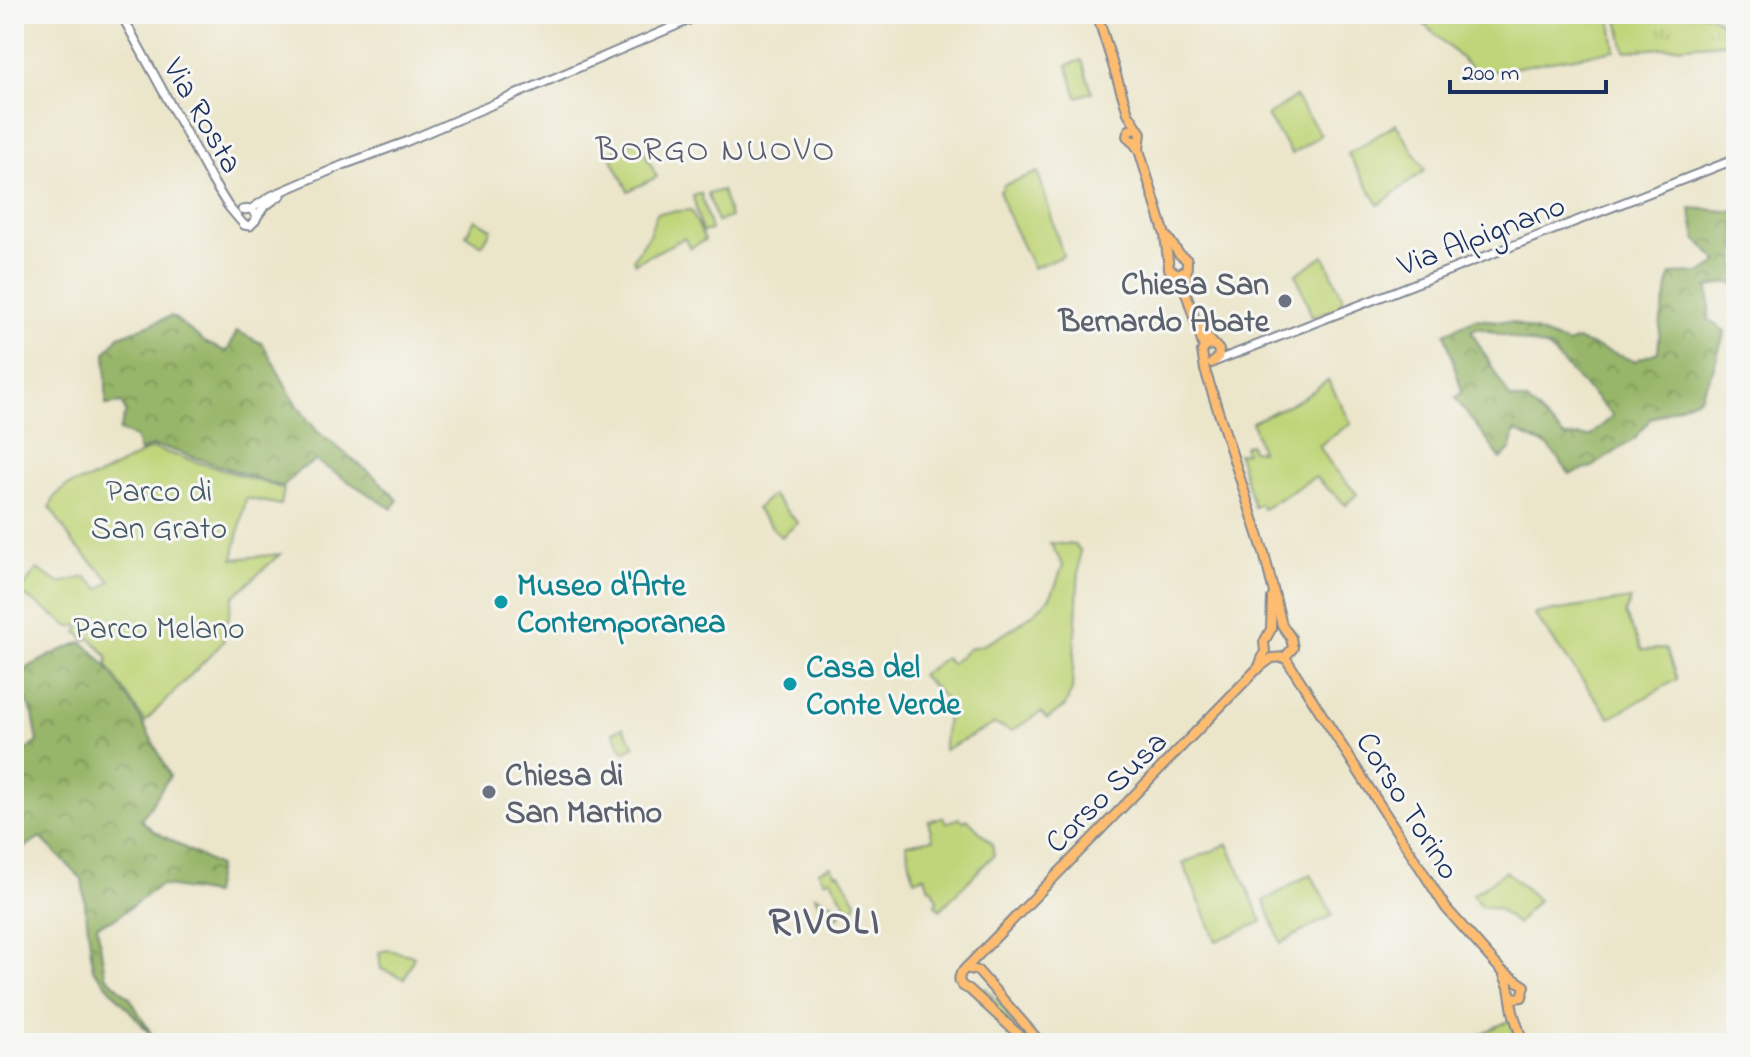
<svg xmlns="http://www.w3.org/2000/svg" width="1750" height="1057" font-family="'Indie Flower',sans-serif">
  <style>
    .grass { fill: url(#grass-tufts); stroke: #6e826c; stroke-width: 2 }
    .forest { fill: url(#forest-crowns); stroke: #5a7264; stroke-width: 2; fill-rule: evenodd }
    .green { fill: #c0d579; stroke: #6e826c; stroke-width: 2 }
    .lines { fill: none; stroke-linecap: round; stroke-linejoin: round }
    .minor-casing { stroke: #838a94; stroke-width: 11 }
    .major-casing { stroke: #838a94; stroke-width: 12 }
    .highway-casing { stroke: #838a94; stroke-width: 14 }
    .minor { stroke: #fff; stroke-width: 7 }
    .major { stroke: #fdbc70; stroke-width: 8 }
    .highway { stroke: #fdbc70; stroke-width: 10 }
    .worship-dot { fill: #6b7280; stroke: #f6f6f2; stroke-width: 3 }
    .culture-dot { fill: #0f9aa8; stroke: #f6f6f2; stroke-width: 3 }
    .labels { text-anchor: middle; stroke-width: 6; stroke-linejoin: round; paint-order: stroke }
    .street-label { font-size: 32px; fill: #1b2f5e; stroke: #f6f6f2 }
    .worship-label { font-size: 32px; font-weight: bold; fill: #5b616d; stroke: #f6f6f2; text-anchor: end }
    .park-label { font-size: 32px; fill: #445865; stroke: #f6f6f2 }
    .culture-label { font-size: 32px; font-weight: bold; fill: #0d838f; stroke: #f6f6f2; text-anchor: start }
    .neighbourhood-label { font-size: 34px; letter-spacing: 2px; fill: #5a5d6d; stroke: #f6f6f2 }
    .district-label { font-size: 40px; font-weight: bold; letter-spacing: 2px; fill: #5a5d6d; stroke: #f6f6f2 }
  </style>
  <defs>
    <pattern id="grass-tufts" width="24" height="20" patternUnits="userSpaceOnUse" patternTransform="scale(2)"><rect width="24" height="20" fill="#c0d579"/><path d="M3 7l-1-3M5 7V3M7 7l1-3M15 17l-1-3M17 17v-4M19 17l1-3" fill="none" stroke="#a4b76b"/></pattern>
    <pattern id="forest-crowns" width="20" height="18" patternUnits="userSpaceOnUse" patternTransform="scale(2)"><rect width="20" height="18" fill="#98b669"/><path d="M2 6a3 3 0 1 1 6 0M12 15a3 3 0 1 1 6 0" fill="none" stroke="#7b945a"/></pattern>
  </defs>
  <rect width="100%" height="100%" fill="#f6f6f2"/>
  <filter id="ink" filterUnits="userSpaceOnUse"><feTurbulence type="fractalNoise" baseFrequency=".0125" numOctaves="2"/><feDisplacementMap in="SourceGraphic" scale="16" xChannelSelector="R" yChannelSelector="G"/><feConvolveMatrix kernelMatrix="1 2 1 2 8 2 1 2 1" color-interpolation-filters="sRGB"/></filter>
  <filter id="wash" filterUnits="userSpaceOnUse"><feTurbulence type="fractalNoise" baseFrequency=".006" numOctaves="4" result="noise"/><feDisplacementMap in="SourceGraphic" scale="32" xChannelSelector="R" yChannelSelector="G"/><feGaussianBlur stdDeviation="1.8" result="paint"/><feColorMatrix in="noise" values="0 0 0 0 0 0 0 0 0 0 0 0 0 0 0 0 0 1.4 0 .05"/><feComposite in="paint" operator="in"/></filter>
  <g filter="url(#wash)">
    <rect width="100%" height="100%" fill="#ebe5c9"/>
    <g class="grass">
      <polygon points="1617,14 1709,14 1736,34 1736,42 1625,51"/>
      <polygon points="815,896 833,903 840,915 833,919 823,915"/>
      <polygon points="986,988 1023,1029 1022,1031 979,996"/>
      <polygon points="1511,1020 1517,1043 1461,1043"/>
    </g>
    <g class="forest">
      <path d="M 1690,208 L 1736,212 L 1736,286 L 1727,282 L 1708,288 L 1710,306 L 1708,320 L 1725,331 L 1713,370 L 1700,397 L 1650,419 L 1636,438 L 1592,467 L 1570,474 L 1549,447 L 1515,431 L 1511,449 L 1501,459 L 1455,398 L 1462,392 L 1445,333 L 1476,319 L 1512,322 L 1568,344 L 1577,340 L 1634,361 L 1658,352 L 1661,319 L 1671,274 L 1702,273 L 1719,262 L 1696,239 ZM 1478,328 L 1548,348 L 1613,416 L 1590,436 L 1565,437 L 1527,401 L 1510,398 L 1471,331 Z"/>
      <polygon points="172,316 206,343 227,352 237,331 263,344 296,404 317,431 374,476 398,500 392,509 316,461 298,471 283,487 166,448 151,446 140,452 135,437 119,431 126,412 122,403 106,405 106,352 119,336"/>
      <path d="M 82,642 C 117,668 151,737 170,776 L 141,820 L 154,831 L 218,866 L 213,894 L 160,885 L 116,918 L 97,925 L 105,975 L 130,998 L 153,1037 L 93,969 L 82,879 L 40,837 L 20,851 L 14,845 L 14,749 L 22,753 L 38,742 L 33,714 L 14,675 L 57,652 Z"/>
    </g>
    <g class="green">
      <polygon points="1251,14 1283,14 1266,30"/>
      <polygon points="1413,14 1610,14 1615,50 1478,74"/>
      <polygon points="1082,60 1092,92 1077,97 1067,65"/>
      <polygon points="1295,97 1321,135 1292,154 1267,116"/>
      <polygon points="1396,124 1425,170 1379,205 1348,154"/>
      <polygon points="638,139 657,177 628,191 609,153"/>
      <polygon points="1038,172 1063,256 1033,268 1005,209 1000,192 1004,185"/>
      <polygon points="722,190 730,217 717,222 708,194"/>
      <polygon points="701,193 711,230 702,232 693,196"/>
      <polygon points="691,210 705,240 690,248 684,238 635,263 633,259 648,237 657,213"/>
      <polygon points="475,219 492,229 482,245 466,235"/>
      <polygon points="1324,256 1343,298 1340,307 1312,317 1296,274"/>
      <polygon points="1328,380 1351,423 1319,446 1332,466 1357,494 1346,505 1315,477 1263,509 1260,504 1254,507 1238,454 1246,452 1244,446 1250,444 1252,450 1261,451 1252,422 1303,398"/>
      <polygon points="152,448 284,489 281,505 246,498 233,559 280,554 233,597 223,642 145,722 107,665 108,657 91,638 86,640 77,632 80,627 77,625 70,627 20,592 37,569 59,583 86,577 100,589 111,581 74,544 50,507 55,496 67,486 97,477"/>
      <polygon points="772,495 798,523 781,537 756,509"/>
      <path d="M 1050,543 L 1075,545 L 1080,550 L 1072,690 L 1065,706 L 1047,719 L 1041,712 L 1012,731 L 994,724 L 944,750 C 943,732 950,717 946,700 L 921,675 L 945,658 L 951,664 L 971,647 C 989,648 1041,611 1051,595 C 1056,587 1059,575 1063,565 Z"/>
      <polygon points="1631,599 1625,614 1642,650 1666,649 1677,679 1610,718 1534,614"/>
      <polygon points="623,727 635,746 624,752 613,732"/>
      <polygon points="943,817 946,823 959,818 964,821 967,819 992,844 994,855 940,910 935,904 937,901 933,888 929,888 925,876 914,880 906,844 933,839 928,821"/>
      <polygon points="1228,844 1262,922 1216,941 1183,863"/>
      <polygon points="831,866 836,874 839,873 856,901 856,906 849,910 830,878 824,881 818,871"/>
      <polygon points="1506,871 1538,900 1517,924 1498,909 1481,906 1472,895"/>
      <polygon points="1311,874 1333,915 1281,943 1264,901"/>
      <polygon points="388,950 414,956 405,979 381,969 379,952"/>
    </g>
  </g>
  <g filter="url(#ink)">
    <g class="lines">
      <g class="minor-casing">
        <g id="minor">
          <polyline points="121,14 210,177 228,206 244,225 250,226 256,220 256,215 251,209"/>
          <polyline points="242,210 251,209 271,196 343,165 403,143 703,14"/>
          <polyline points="257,217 264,207 281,195"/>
          <polyline points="1216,361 1736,159"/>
        </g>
      </g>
      <g class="major-casing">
        <g id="major">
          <polyline points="1097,14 1128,113 1141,133 1139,149"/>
          <polyline points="1136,128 1129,130 1127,136 1131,141 1137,141"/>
          <polyline points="1133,142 1139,150 1165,235 1169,269 1178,274 1186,270"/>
          <polyline points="1168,238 1179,254 1187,260 1186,292"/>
          <polyline points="1176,274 1186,293 1204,348"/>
          <polyline points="1200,329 1219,350 1218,358 1212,363"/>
          <polyline points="1285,657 1446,908 1501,970 1525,986 1522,997 1515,998 1511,995"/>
          <polyline points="1258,669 1265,651 1264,642 1271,629 1272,598"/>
          <polyline points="966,968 978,971 1041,1043"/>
          <polyline points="1504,975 1509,987 1513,1012 1523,1043"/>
          <path d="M 1028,1043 L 969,989 C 961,987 957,981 961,973 L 1257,669 L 1272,658 L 1285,657 L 1293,648 L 1291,638 L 1282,625 L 1264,553 L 1205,370 L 1202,351 L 1207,346 L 1213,345"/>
        </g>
      </g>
      <g class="highway-casing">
        <polyline id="highway" points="1723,14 1736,23"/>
      </g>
      <use href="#minor" class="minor"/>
      <use href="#major" class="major"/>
      <use href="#highway" class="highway"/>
    </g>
  </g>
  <g class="worship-dot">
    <circle cx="1285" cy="301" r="8"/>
    <circle cx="489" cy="792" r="8"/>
  </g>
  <g class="culture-dot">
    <circle cx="501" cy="602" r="8"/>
    <circle cx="790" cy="684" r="8"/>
  </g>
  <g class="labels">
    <g class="street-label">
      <text transform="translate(204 115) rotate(60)" y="11">Via Rosta</text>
      <text transform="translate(1481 234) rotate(-21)" y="11">Via Alpignano</text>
      <text transform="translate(1105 791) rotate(-45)" y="11">Corso Susa</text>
      <text transform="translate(1409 805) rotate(58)" y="11">Corso Torino</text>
    </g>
    <g class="worship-label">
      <text x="1269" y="294">Chiesa San<tspan x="1269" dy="37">Bernardo Abate</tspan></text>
      <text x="505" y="785" text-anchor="start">Chiesa di<tspan x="505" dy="37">San Martino</tspan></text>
    </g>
    <g class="park-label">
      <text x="159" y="501">Parco di<tspan x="159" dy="37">San Grato</tspan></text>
      <text x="159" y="638">Parco Melano</text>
    </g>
    <g class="culture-label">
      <text x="517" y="595">Museo d'Arte<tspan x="517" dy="37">Contemporanea</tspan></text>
      <text x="806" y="677">Casa del<tspan x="806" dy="37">Conte Verde</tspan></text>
    </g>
    <g class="neighbourhood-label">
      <text x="716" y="160">BORGO NUOVO</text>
    </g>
    <g class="district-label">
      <text x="825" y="933">RIVOLI</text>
    </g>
  </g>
  <rect width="1750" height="1057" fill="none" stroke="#f6f6f2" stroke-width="48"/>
  <path d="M1450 80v12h156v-12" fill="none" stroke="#1b2f5e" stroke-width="4"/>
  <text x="1462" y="80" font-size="24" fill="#1b2f5e" stroke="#f6f6f2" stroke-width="6" paint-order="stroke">200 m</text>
</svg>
